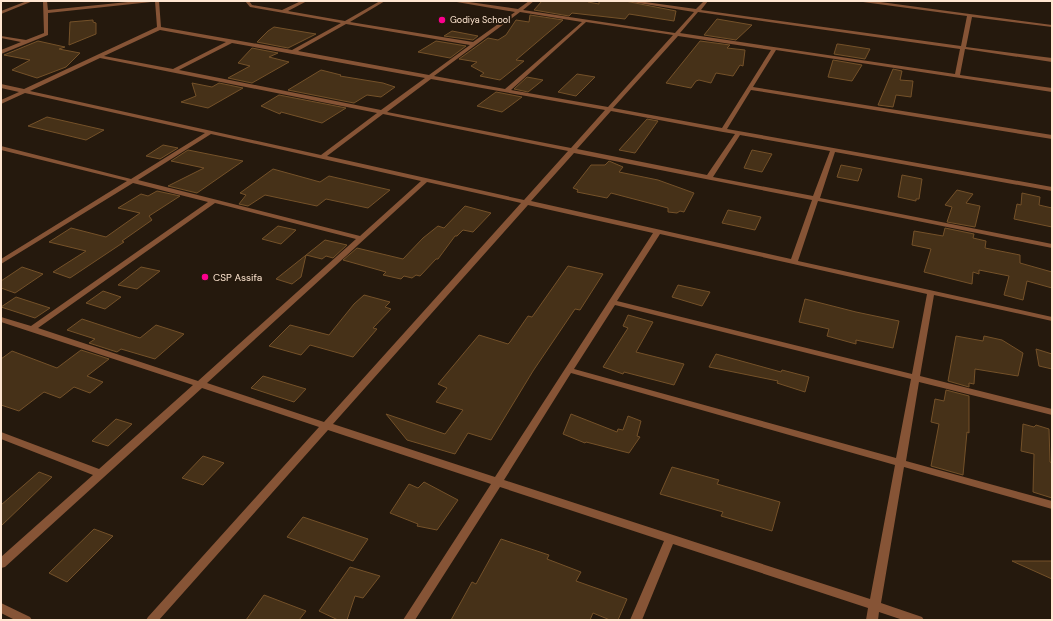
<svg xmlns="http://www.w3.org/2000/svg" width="1053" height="621" font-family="'DM Sans',sans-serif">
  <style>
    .building { fill: #463118; stroke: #745129 }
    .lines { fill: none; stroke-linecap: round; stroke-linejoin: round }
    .street { fill: #865436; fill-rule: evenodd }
    .poi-dot { fill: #fc008d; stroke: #25190d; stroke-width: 1.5 }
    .labels { text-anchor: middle; stroke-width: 4; stroke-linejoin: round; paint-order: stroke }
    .far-poi-label { font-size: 9px; fill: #ffe6d1; stroke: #25190d; text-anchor: start }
    .poi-label { font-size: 10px; fill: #ffe6d1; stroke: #25190d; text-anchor: start }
  </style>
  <rect width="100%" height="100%" fill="#25190d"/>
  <g class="building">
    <polygon points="542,1 589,1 588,2 599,4 599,1 625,1 676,11 674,21 629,14 625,19 572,13 569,16 534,10"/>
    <polygon points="530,15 563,20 516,60 524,61 500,80 480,76 484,73 471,66 477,62 459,59 488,38 498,40 506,35 516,20 529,22"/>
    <polygon points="717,19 752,25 736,40 704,35"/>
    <polygon points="93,20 93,22 96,23 96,34 69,45 70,22"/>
    <polygon points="274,27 316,34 288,48 257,42 268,31"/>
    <polygon points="452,31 478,36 473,40 444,36"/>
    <polygon points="38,41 65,47 59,49 80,53 66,67 37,78 12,70 30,60 4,55"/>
    <polygon points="436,41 466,46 450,58 418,52"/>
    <polygon points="700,41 730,45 727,48 745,50 743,66 740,65 733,76 716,73 711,83 699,80 696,81 691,88 666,83"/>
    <polygon points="837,44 838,44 870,49 865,59 834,54"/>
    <polygon points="252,48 278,53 269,57 289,62 252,83 228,78 250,66 238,63"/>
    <polygon points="833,60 862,65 852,81 828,77"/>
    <polygon points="893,69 902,71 900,80 913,81 911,97 896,95 893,107 878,105"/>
    <polygon points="321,70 341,75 340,76 383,83 395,87 381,97 367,95 354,103 288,90"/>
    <polygon points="577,74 595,77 576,96 558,92"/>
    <polygon points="527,77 543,80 528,92 514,89"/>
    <polygon points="192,83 212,87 219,83 243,88 208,108 181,102 196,96"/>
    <polygon points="496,92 522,97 502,112 477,106"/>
    <polygon points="279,95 346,108 322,123 281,112 280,114 261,106"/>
    <polygon points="47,117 104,130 86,140 28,126"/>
    <polygon points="647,119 658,121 635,153 619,150"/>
    <polygon points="163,145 178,148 160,159 146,156"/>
    <polygon points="188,150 243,161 197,193 168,186 204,168 171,161"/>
    <polygon points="752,150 772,154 762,172 744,168"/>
    <polygon points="609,161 623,167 619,172 658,180 694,193 684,212 680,211 677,213 668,212 668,208 611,193 607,198 577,192 578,190 573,188 591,165 605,165"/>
    <polygon points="841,165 862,169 858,181 837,177"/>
    <polygon points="273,169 320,182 329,176 390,190 368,208 326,199 317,206 265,195 248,206 239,204 246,195 240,193"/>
    <polygon points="902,175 922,179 919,199 916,199 916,201 898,197"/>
    <polygon points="957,190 973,194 966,203 980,206 975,227 947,222 952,207 945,205"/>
    <polygon points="157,191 180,196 149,216 152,220 122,241 124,242 70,278 53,272 86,251 49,242 71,228 106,237 140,213 118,208 141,194 148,196"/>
    <polygon points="1022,193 1040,197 1039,205 1052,208 1052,227 1014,219 1017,204 1021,205"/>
    <polygon points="465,206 491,213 473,232 463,230 457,236 455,236 438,259 436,259 420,276 416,275 412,278 404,276 401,279 383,275 386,272 343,260 357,248 403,259 423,238 438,226 444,228"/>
    <polygon points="728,210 761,217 755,230 722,223"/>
    <polygon points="278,226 296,230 281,244 262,239"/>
    <polygon points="945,228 974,234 973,238 986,241 985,248 1020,255 1020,263 1052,272 1052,288 1027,281 1023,300 1004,295 1009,276 979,270 979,274 973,272 972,284 924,272 931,249 912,245 914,231 943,236"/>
    <polygon points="325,240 347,245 333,258 326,256 322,259 306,255 301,277 292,284 276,279"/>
    <polygon points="568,266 603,274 580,310 575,309 533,371 491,440 468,433 455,454 407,440 386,414 445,434 463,410 436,402 447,388 438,384 479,335 508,344 510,342 528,316 532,317"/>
    <polygon points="22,267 43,274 15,293 1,288 1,281"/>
    <polygon points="141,267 160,271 137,289 118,285"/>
    <polygon points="678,285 710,292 702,306 672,297"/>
    <polygon points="103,291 121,297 105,309 86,303"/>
    <polygon points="364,295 390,302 385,307 391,309 373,328 377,329 353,357 310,345 301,355 269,346 290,325 329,335 354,304"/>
    <polygon points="16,297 50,308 35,318 1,307"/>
    <polygon points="805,299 856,312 899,321 893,348 856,340 856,344 827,336 829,329 799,322"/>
    <polygon points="628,315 653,322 636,352 684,364 674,385 624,372 623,374 603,367 628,328 623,326"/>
    <polygon points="82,319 140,338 156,325 184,334 155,359 121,349 117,352 89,343 95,339 67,330"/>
    <polygon points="956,336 983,341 984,336 1002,340 1023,353 1018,376 975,369 974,384 969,383 969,387 948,381"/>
    <polygon points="1036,349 1052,354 1052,369 1039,366"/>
    <polygon points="81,350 109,359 87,376 103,382 90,393 74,387 60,398 44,392 19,411 1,405 1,359 12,351 57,368"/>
    <polygon points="716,354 781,372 782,370 809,377 805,392 777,383 778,381 709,367"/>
    <polygon points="263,376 306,389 294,402 251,388"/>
    <polygon points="946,390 969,396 969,433 967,432 963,475 931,466 939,424 931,422 935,399 944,401"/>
    <polygon points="571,414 617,432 618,429 623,430 628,416 641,421 637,436 640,437 629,453 586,442 585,443 563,434"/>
    <polygon points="116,419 132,424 108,446 92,441"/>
    <polygon points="1023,424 1034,427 1036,425 1049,429 1050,462 1052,463 1052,498 1033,492 1034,454 1021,451"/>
    <polygon points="203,456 224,463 203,485 182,478"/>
    <polygon points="672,467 719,480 717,484 780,502 772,531 721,516 723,512 660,494"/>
    <polygon points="39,472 52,477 1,526 1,505"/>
    <polygon points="424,482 458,500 437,530 417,526 418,524 390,513 409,484 418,488"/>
    <polygon points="303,517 368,539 353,561 287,537"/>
    <polygon points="94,529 113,536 67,582 49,573"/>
    <polygon points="501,539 549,555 547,559 581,572 576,581 627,599 618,620 610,620 593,613 590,620 451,620 472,582 476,584"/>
    <polygon points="1012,561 1052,561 1052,579"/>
    <polygon points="350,567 380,576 363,598 355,596 347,620 338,620 319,611"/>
    <polygon points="264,595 306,611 299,620 246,620"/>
  </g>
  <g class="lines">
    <g class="street">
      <polygon points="27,1 33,1 1,14 1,11"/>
      <polygon points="43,1 47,1 48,10 138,1 153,1 151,2 48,13 48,35 1,54 1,50 21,42 1,38 1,36 26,40 44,33"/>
      <path d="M 155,1 L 159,1 L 161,27 L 292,50 L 341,23 L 250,7 L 245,1 L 249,1 L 252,5 L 282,10 L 301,1 L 307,1 L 288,11 L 345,21 L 380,1 L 385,1 L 350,22 L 473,42 L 515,12 L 451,1 L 462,1 L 518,9 L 529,1 L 534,1 L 523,10 L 675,33 L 694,12 L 626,1 L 638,1 L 696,9 L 704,1 L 708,1 L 701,10 L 961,46 L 967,16 L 863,2 L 861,1 L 873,1 L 1052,25 L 1052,27 L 972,17 L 966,47 L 1052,58 L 1052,62 L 965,49 L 960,75 L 1052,88 L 1052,92 L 776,50 L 753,87 L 1052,135 L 1052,139 L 751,90 L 727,129 L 1052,187 L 1052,191 L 835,152 L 820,198 L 1052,244 L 1052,248 L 818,201 L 798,261 L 1052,317 L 1052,321 L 934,295 L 920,376 L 1052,409 L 1052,415 L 919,382 L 906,461 L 1052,501 L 1052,509 L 904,467 L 881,603 L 922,617 L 924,620 L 903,620 L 879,612 L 878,620 L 866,620 L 868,608 L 673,544 L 642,620 L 630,620 L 664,541 L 500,487 L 415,620 L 403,620 L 491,484 L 328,430 L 159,620 L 146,620 L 148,617 L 319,427 L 202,388 L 5,567 L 1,568 L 1,557 L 93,475 L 1,439 L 1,432 L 99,469 L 193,385 L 1,322 L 1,317 L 31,326 L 208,202 L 133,183 L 1,264 L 1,259 L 127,181 L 1,150 L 1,146 L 131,179 L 205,133 L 25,93 L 1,104 L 1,100 L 19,92 L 1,88 L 1,84 L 24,89 L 157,27 ZM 520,12 L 582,22 L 505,89 L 434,76 ZM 698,12 L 960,49 L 955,74 L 680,33 ZM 586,22 L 673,35 L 608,107 L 511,90 ZM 346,24 L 470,45 L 429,75 L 298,51 ZM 160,30 L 226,42 L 173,69 L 104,56 ZM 678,36 L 771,50 L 722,128 L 613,108 ZM 232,43 L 425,78 L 381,110 L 179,70 ZM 100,58 L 377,113 L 321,155 L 30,91 ZM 431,79 L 605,110 L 571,148 L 387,112 ZM 611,111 L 723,132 L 735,134 L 707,175 L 577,149 ZM 383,114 L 568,151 L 524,200 L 327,156 ZM 211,134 L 421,181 L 360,236 L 138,180 ZM 740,135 L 830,151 L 813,196 L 713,177 ZM 574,153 L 812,200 L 791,259 L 531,201 ZM 427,182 L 521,203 L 324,422 L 207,383 ZM 215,203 L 356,239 L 198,381 L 38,328 ZM 528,205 L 653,233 L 495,477 L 333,424 ZM 660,234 L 927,294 L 912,374 L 617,301 ZM 615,305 L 911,379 L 896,458 L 574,369 ZM 571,373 L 895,465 L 870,599 L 504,480 Z"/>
      <polygon points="1,603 30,617 32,620 15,620 1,613"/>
    </g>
  </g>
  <g class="poi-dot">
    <circle cx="442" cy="20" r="4"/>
    <circle cx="205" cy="277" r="4"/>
  </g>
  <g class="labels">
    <g class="far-poi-label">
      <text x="450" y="23">Godiya School</text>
    </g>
    <g class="poi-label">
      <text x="213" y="281">CSP Assifa</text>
    </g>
  </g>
  <rect width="1053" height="621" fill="none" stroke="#ffe6d1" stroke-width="4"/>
</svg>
